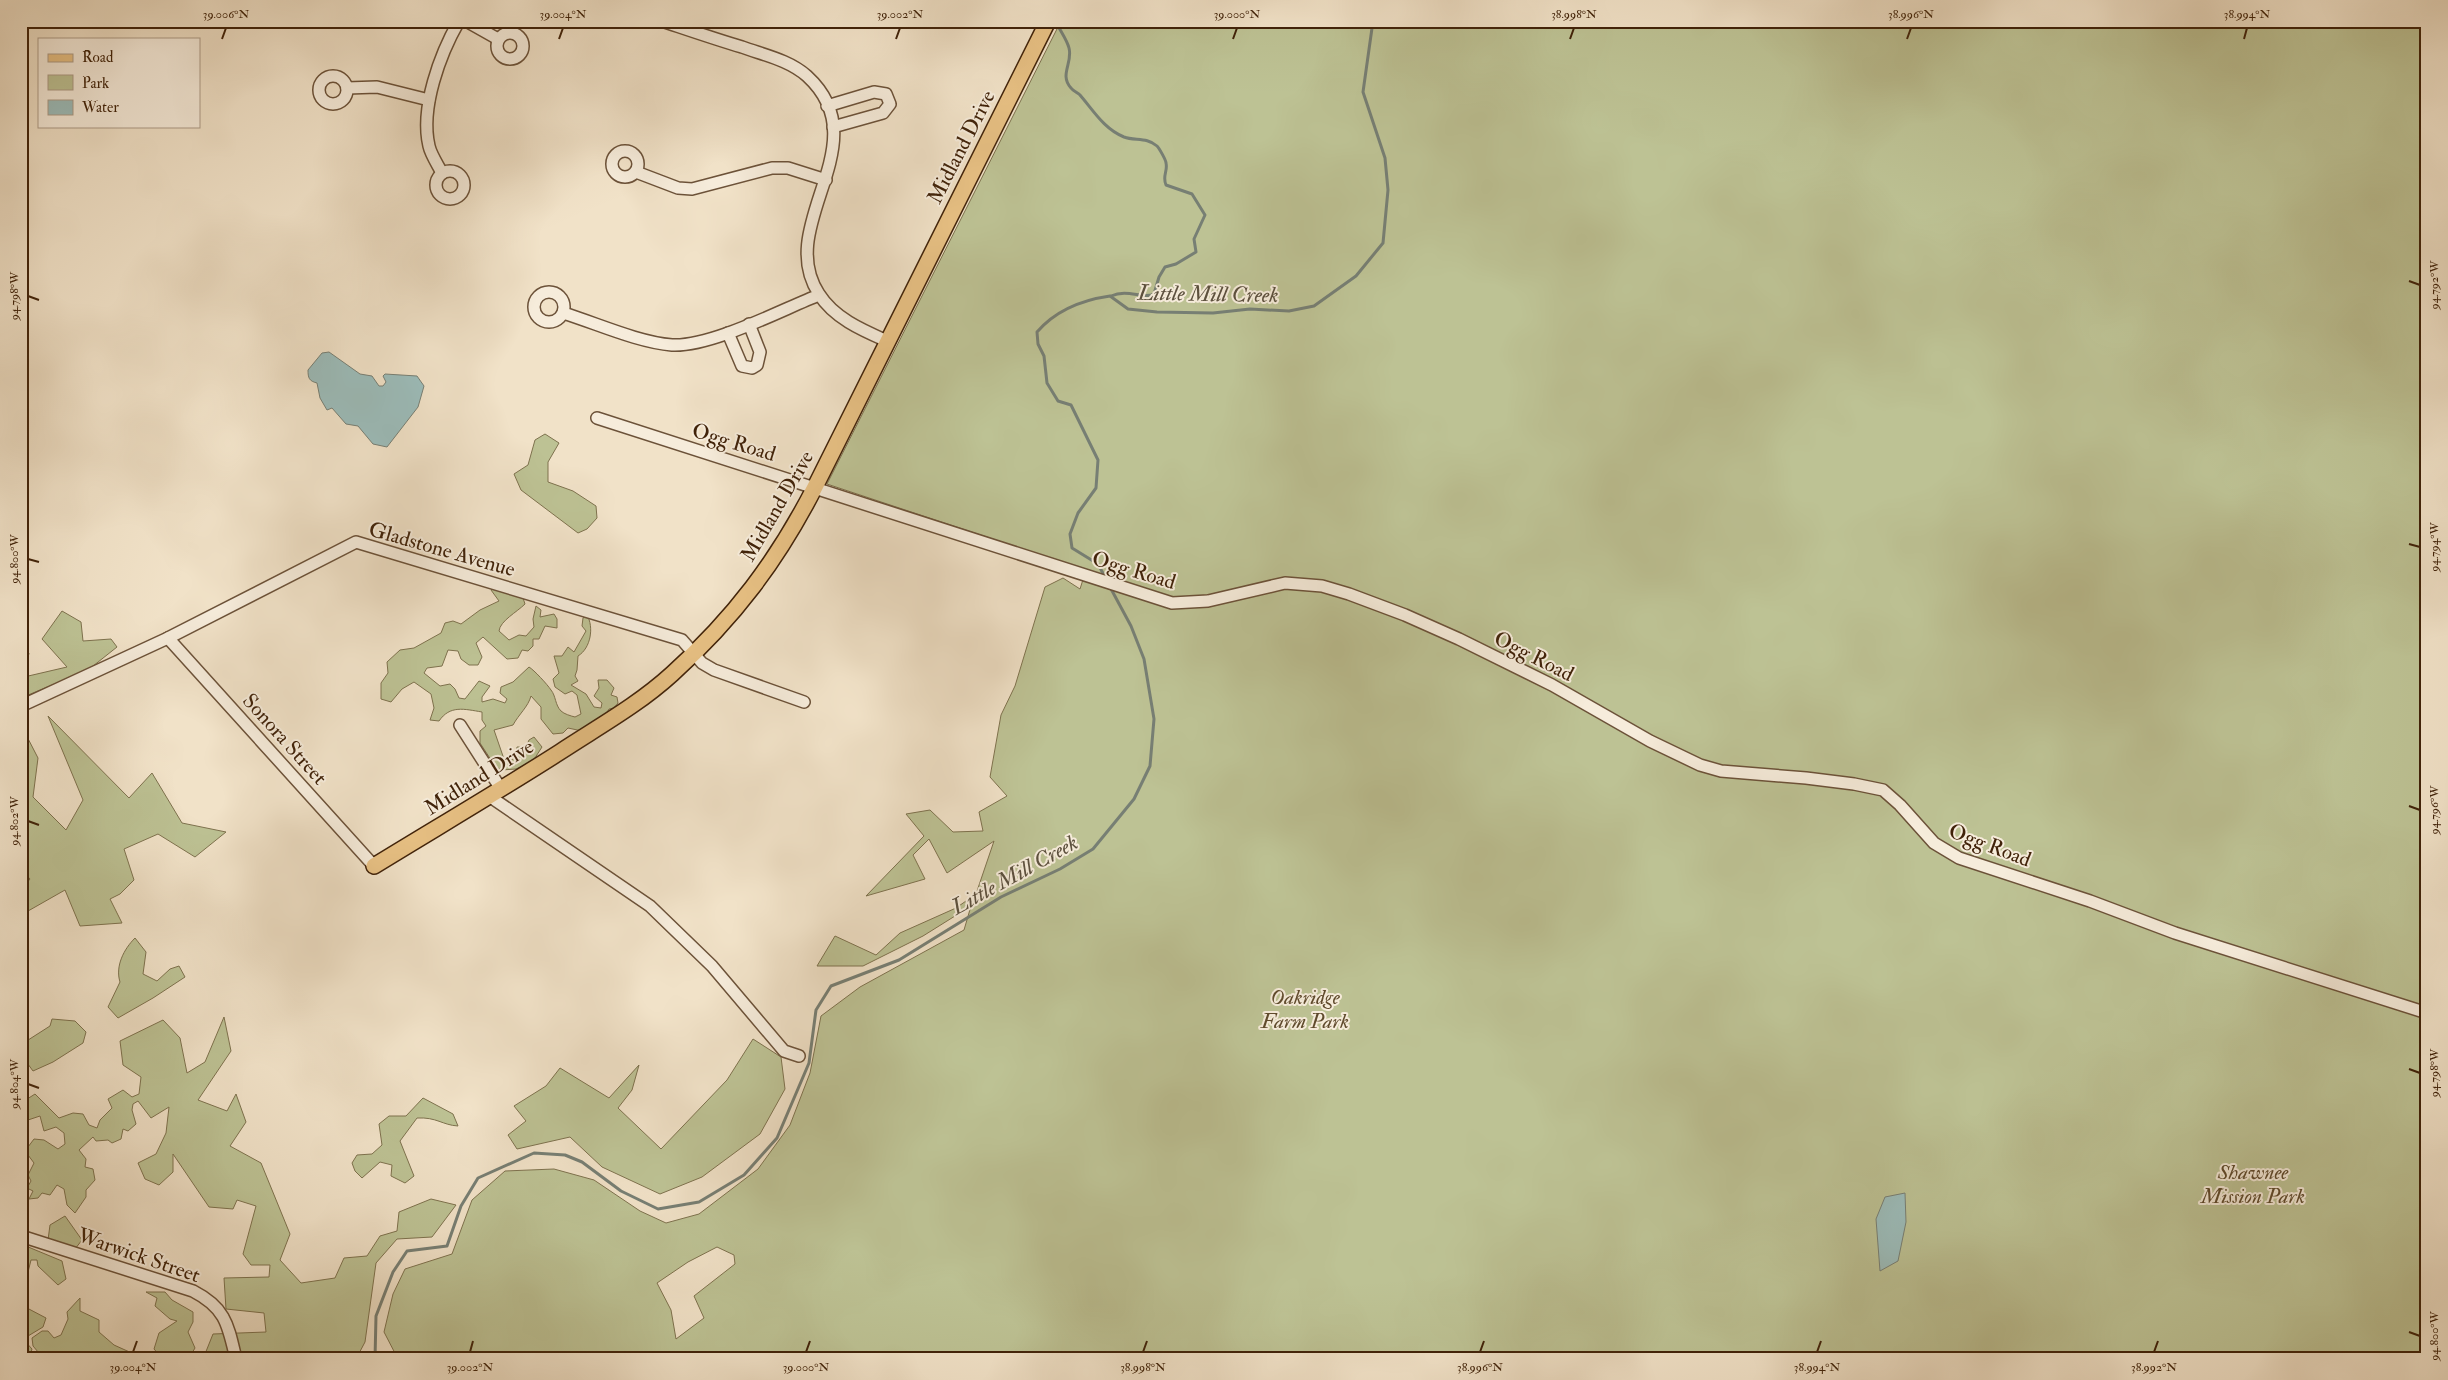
<svg xmlns="http://www.w3.org/2000/svg" width="2448" height="1380" font-family="'IM FELL Double Pica',serif">
  <style>
    .green { fill: #bdc294; stroke: #7e724e; fill-rule: evenodd }
    .water { fill: #9cbdbb; stroke: #777f74 }
    .lines { fill: none; stroke-linecap: round; stroke-linejoin: round }
    .stream { stroke: #777f74; stroke-width: 3 }
    .minor-casing { stroke: #6c5239; stroke-width: 14 }
    .major-casing { stroke: #402209; stroke-width: 18 }
    .minor { stroke: #f6ecdb; stroke-width: 11 }
    .major { stroke: #e8c184; stroke-width: 15 }
    .ticks { fill: none; stroke: #402209; stroke-width: 2 }
    .labels { text-anchor: middle; stroke-width: 4; stroke-linejoin: round; paint-order: stroke }
    .street-label { font-size: 21px; fill: #402209; stroke: #f6ecdb }
    .park-label { font-size: 21px; font-style: italic; fill: #5f4a2c; stroke: #f6ecdb }
    .water-label { font-size: 22px; font-style: italic; fill: #5c503e; stroke: #f6ecdb }
    .neatline { fill: none; stroke: #402209; stroke-width: 2 }
    .ticks-label { font-size: 12px; text-anchor: middle; fill: #402209 }
  </style>
  <rect width="100%" height="100%" fill="#f1e2c8"/>
  <filter id="stains"><feTurbulence type="fractalNoise" baseFrequency=".004" numOctaves="4"/><feColorMatrix values="0 0 0 0 .2 0 0 0 0 .09 0 0 0 0 .02 0 0 0 .5 -.17"/></filter>
  <radialGradient id="worn" r=".72"><stop offset=".6" stop-color="#630" stop-opacity="0"/><stop offset="1" stop-color="#630" stop-opacity=".3"/></radialGradient>
  <g class="green">
    <path d="M 1061,21 L 2427,21 L 2427,1359 L 398,1359 L 384,1332 L 393,1294 L 405,1269 L 452,1254 L 472,1200 L 505,1171 L 554,1169 L 594,1180 L 640,1211 L 666,1223 L 699,1214 L 758,1169 L 790,1125 L 810,1073 L 821,1016 L 860,987 L 964,930 L 971,906 L 923,936 L 863,966 L 817,966 L 835,936 L 876,955 L 900,933 L 956,908 L 976,894 L 994,841 L 947,873 L 929,839 L 913,855 L 925,879 L 866,896 L 924,836 L 906,814 L 930,810 L 953,832 L 983,831 L 979,812 L 1007,796 L 990,777 L 1001,715 L 1015,686 L 1045,587 L 1063,578 L 1080,589 L 1086,570 L 827,484 ZM 717,1247 L 734,1255 L 735,1264 L 694,1296 L 704,1318 L 676,1339 L 671,1310 L 657,1283 L 688,1262 Z"/>
    <polygon points="545,434 559,443 548,462 548,482 573,491 596,506 597,518 587,529 578,533 521,490 514,474 528,465 535,440"/>
    <path d="M 495,586 L 522,595 L 525,604 C 517,612 500,621 499,631 L 509,640 L 519,635 L 526,636 L 534,627 L 533,619 L 536,606 L 541,610 L 540,617 L 554,614 L 557,619 L 557,628 L 545,626 L 539,639 L 533,639 L 533,646 L 528,651 L 522,650 L 518,658 L 507,659 L 483,637 L 476,643 L 482,657 L 478,665 L 469,665 L 461,659 L 458,651 L 448,650 L 442,666 L 427,668 L 424,673 L 440,686 L 450,684 L 455,689 L 459,698 L 465,699 L 479,681 L 490,686 L 482,697 L 482,702 L 493,699 L 505,703 L 507,699 L 500,693 L 501,687 L 513,682 L 529,667 C 534,670 547,684 551,690 C 556,696 555,705 561,711 C 564,714 571,716 575,717 L 581,714 L 577,695 L 572,691 L 565,694 L 555,687 L 553,679 L 559,673 L 554,656 L 562,656 L 568,647 L 574,652 L 586,631 L 582,626 L 583,618 L 587,615 C 594,627 591,648 578,656 L 577,670 L 575,676 L 578,681 L 571,685 L 586,694 L 594,707 L 601,708 L 602,703 L 594,696 L 599,688 L 598,680 L 607,680 L 614,688 L 611,695 L 617,697 L 618,703 L 614,708 L 609,709 L 602,720 L 582,731 L 568,728 L 563,733 L 553,734 L 541,719 L 541,707 L 531,696 C 528,707 519,714 513,725 L 494,730 L 505,762 L 516,758 L 517,747 L 526,747 L 529,740 L 534,737 L 542,747 L 533,761 L 516,769 L 501,770 L 495,766 L 480,743 L 480,731 L 486,726 L 482,720 L 482,712 C 464,709 450,705 439,721 L 430,720 L 434,708 L 431,694 L 414,682 L 402,689 L 391,702 L 381,699 L 381,683 L 388,673 L 387,662 L 400,650 L 414,648 L 441,633 L 445,623 L 453,621 L 461,624 L 480,610 L 499,601 L 491,590 Z"/>
    <polygon points="62,611 81,622 83,641 111,639 117,647 88,670 21,698 21,649 29,653 24,677 67,667 42,639"/>
    <polygon points="48,716 129,798 152,773 182,823 226,832 195,857 158,834 124,849 134,880 120,894 110,899 122,923 80,926 65,890 21,915 21,890 30,879 21,869 21,725 38,758 33,797 66,830 83,800"/>
    <path d="M 135,938 L 146,952 L 143,974 L 157,981 L 170,969 L 179,966 L 185,977 L 153,998 L 118,1018 L 108,1007 L 120,982 C 115,966 124,949 135,938 Z"/>
    <polygon points="224,1017 231,1051 198,1100 227,1111 236,1094 246,1122 230,1146 261,1163 290,1234 280,1260 301,1283 335,1278 344,1258 367,1256 380,1236 397,1231 399,1212 431,1199 456,1205 432,1237 397,1239 376,1263 365,1342 356,1359 203,1359 213,1334 266,1332 264,1313 226,1309 224,1278 269,1277 270,1265 251,1265 243,1254 256,1206 237,1200 233,1209 209,1207 173,1154 173,1172 159,1185 145,1179 138,1163 156,1154 166,1133 169,1107 151,1118 138,1101 133,1104 132,1110 136,1124 128,1131 123,1129 121,1139 112,1143 108,1140 96,1141 93,1137 79,1150 86,1159 85,1167 93,1169 95,1180 86,1190 86,1197 75,1213 67,1205 64,1189 57,1185 50,1195 42,1193 38,1198 29,1199 33,1191 27,1188 31,1181 28,1175 34,1163 25,1151 34,1139 44,1140 58,1149 65,1144 64,1133 56,1127 44,1131 40,1116 25,1121 21,1127 21,1103 35,1094 59,1118 73,1113 83,1114 89,1125 97,1128 100,1120 112,1108 108,1099 123,1090 132,1097 139,1094 141,1077 123,1065 120,1041 163,1020 180,1038 187,1073 205,1062"/>
    <polygon points="52,1019 75,1021 86,1032 83,1043 53,1062 33,1071 22,1056 25,1042 50,1026"/>
    <polygon points="753,1039 781,1057 785,1089 760,1134 702,1177 660,1194 602,1167 570,1137 517,1149 508,1135 526,1121 514,1106 546,1086 560,1068 609,1098 639,1065 632,1090 618,1108 661,1149 727,1080"/>
    <path d="M 423,1098 L 453,1114 L 458,1126 C 442,1125 437,1117 417,1118 L 400,1141 L 414,1176 L 405,1183 L 391,1176 L 392,1165 L 380,1162 L 362,1178 L 355,1171 L 352,1163 L 357,1155 L 372,1154 L 382,1145 L 379,1124 L 389,1116 L 406,1116 Z"/>
    <polygon points="65,1216 82,1240 75,1249 48,1240 50,1225"/>
    <polygon points="21,1244 62,1261 66,1279 58,1285 38,1266 37,1260 31,1260 28,1272 21,1271"/>
    <polygon points="146,1292 165,1292 172,1300 193,1312 193,1322 188,1332 195,1348 192,1353 177,1352 173,1358 161,1357 154,1349 159,1333 177,1321 170,1319 155,1306 157,1298"/>
    <polygon points="80,1298 80,1311 99,1320 99,1332 114,1345 145,1359 44,1359 33,1346 32,1338 42,1331 48,1331 54,1338 61,1335 68,1319 67,1312"/>
    <polygon points="27,1308 46,1318 43,1327 23,1339 32,1349 29,1359 21,1359 21,1313"/>
  </g>
  <g class="water">
    <path d="M 329,352 L 360,374 L 372,376 L 379,386 L 383,386 L 386,382 L 383,376 L 385,374 L 417,376 L 424,386 L 418,407 L 387,447 L 373,444 L 358,426 L 346,424 L 332,408 L 327,410 L 320,398 L 317,383 C 309,381 308,378 308,370 L 322,353 Z"/>
    <polygon points="1905,1193 1906,1222 1898,1261 1880,1271 1876,1219 1885,1197"/>
  </g>
  <g class="lines">
    <g class="stream">
      <path d="M 1057,24 C 1061,32 1067,40 1069,48 C 1073,63 1059,75 1071,88 C 1073,91 1078,93 1080,95 C 1093,110 1104,129 1124,137 C 1135,141 1147,137 1157,146 C 1159,148 1166,160 1166,163 C 1168,171 1162,176 1166,185 L 1192,194 L 1205,215 L 1194,239 L 1196,252 L 1176,264 L 1165,267 L 1159,277 L 1154,294 C 1143,300 1128,288 1111,296"/>
      <path d="M 1106,579 L 1098,564 L 1072,548 L 1070,534 L 1078,513 L 1096,488 L 1098,460 L 1071,405 L 1058,401 L 1047,383 L 1044,356 L 1038,344 L 1037,332 C 1056,310 1082,300 1110,296 L 1128,309 L 1157,312 L 1213,313 L 1250,309 L 1289,311 L 1314,306 L 1356,276 L 1383,243 L 1388,190 L 1385,158 L 1363,92 L 1373,21"/>
      <polyline points="375,1359 376,1316 393,1272 407,1251 447,1246 461,1206 478,1178 534,1153 565,1155 582,1162 621,1191 658,1209 699,1202 744,1175 777,1138 809,1063 816,1010 831,986 899,960 1001,897 1060,869 1093,849 1134,799 1150,766 1154,719 1144,659 1131,626 1110,587"/>
    </g>
    <g class="minor-casing">
      <g id="minor">
        <polyline points="466,21 498,39"/>
        <path d="M 662,21 C 689,30 715,39 742,47 C 764,55 789,60 807,76 C 881,144 773,224 819,294 C 834,318 862,330 887,341"/>
        <circle cx="510" cy="46" r="13"/>
        <circle cx="333" cy="90" r="14"/>
        <polyline points="347,88 377,87 429,100"/>
        <polyline points="827,106 874,92 886,94 890,104 883,113 833,127"/>
        <circle cx="625" cy="164" r="13"/>
        <circle cx="450" cy="185" r="14"/>
        <polyline points="636,172 678,188 692,189 772,168 788,168 826,180"/>
        <path d="M 442,173 C 438,165 431,155 429,146 C 420,108 440,54 459,21"/>
        <circle cx="549" cy="307" r="15"/>
        <path d="M 563,313 C 596,323 637,342 672,345 C 711,347 781,310 819,295"/>
        <polyline points="728,333 742,366 752,368 757,365 760,352 749,324"/>
        <polyline points="597,418 1172,603 1208,601 1285,583 1322,586 1349,594 1405,615 1459,639 1552,685 1650,741 1700,765 1721,771 1806,778 1854,784 1883,790 1900,805 1934,843 1959,858 2090,901 2175,933 2427,1013"/>
        <polyline points="168,638 374,866"/>
        <polyline points="21,706 168,638 356,542 682,640 702,663 714,670 804,702"/>
        <polyline points="460,725 501,789"/>
        <polyline points="489,796 650,906 712,966 784,1051 799,1056"/>
        <path d="M 21,1236 L 193,1291 C 226,1308 228,1325 236,1359"/>
      </g>
    </g>
    <g class="major-casing">
      <path id="major" d="M 374,866 C 436,828 499,791 560,752 C 598,727 638,705 672,674 C 734,618 777,561 815,487 L 1048,21"/>
    </g>
    <use href="#minor" class="minor"/>
    <use href="#major" class="major"/>
  </g>
  <path class="ticks" d="M 222,39 L 226,28M 559,39 L 563,28M 896,39 L 900,28M 1233,39 L 1237,28M 1570,39 L 1574,28M 1907,39 L 1911,28M 2244,39 L 2247,28M 2409,281 L 2420,285M 28,296 L 39,300M 2409,544 L 2420,547M 28,559 L 39,562M 2409,806 L 2420,810M 28,821 L 39,825M 2409,1069 L 2420,1073M 28,1084 L 39,1088M 2409,1332 L 2420,1336M 133,1352 L 137,1341M 470,1352 L 473,1341M 806,1352 L 810,1341M 1143,1352 L 1147,1341M 1480,1352 L 1484,1341M 1817,1352 L 1821,1341M 2154,1352 L 2158,1341"/>
  <g class="labels">
    <g class="street-label">
      <text transform="translate(961 147) rotate(-63)" y="7">Midland Drive</text>
      <text transform="translate(734 442) rotate(17)" y="7">Ogg Road</text>
      <text transform="translate(777 506) rotate(-60)" y="7">Midland Drive</text>
      <text transform="translate(442 549) rotate(16)" y="7">Gladstone Avenue</text>
      <text transform="translate(1134 570) rotate(17)" y="7">Ogg Road</text>
      <text transform="translate(1534 656) rotate(27)" y="7">Ogg Road</text>
      <text transform="translate(285 739) rotate(48)" y="7">Sonora Street</text>
      <text transform="translate(479 777) rotate(-32)" y="7">Midland Drive</text>
      <text transform="translate(1990 845) rotate(21)" y="7">Ogg Road</text>
      <text transform="translate(139 1255) rotate(19)" y="7">Warwick Street</text>
    </g>
    <g class="park-label">
      <text x="1305" y="1004">Oakridge<tspan x="1305" dy="24">Farm Park</tspan></text>
      <text x="2253" y="1179">Shawnee<tspan x="2253" dy="24">Mission Park</tspan></text>
    </g>
    <g class="water-label">
      <text transform="translate(1208 293) rotate(1)" y="8">Little Mill Creek</text>
      <text transform="translate(1014 874) rotate(-29)" y="8">Little Mill Creek</text>
    </g>
  </g>
  <rect width="2448" height="1380" fill="none" stroke="#f1e2c8" stroke-width="55"/>
  <rect x="38" y="38" width="162" height="90" fill="#f6ecdb" stroke="#ad9b87"/>
  <rect x="48" y="54" width="25" height="8" fill="#e8c184" stroke="#ad9b87"/>
  <text x="82" y="62" font-size="15" fill="#402209">Road</text>
  <rect x="48" y="75" width="25" height="15" fill="#bdc294" stroke="#ad9b87"/>
  <text x="82" y="88" font-size="15" fill="#402209">Park</text>
  <rect x="48" y="100" width="25" height="15" fill="#9cbdbb" stroke="#ad9b87"/>
  <text x="82" y="112" font-size="15" fill="#402209">Water</text>
  <rect x="28" y="28" width="2392" height="1324" class="neatline"/>
  <g class="ticks-label">
    <text x="226" y="18">39.006°N</text>
    <text x="563" y="18">39.004°N</text>
    <text x="900" y="18">39.002°N</text>
    <text x="1237" y="18">39.000°N</text>
    <text x="1574" y="18">38.998°N</text>
    <text x="1911" y="18">38.996°N</text>
    <text x="2247" y="18">38.994°N</text>
    <text transform="translate(2434 285) rotate(-90)" y="4">94.792°W</text>
    <text transform="translate(14 296) rotate(-90)" y="4">94.798°W</text>
    <text transform="translate(2434 547) rotate(-90)" y="4">94.794°W</text>
    <text transform="translate(14 559) rotate(-90)" y="4">94.800°W</text>
    <text transform="translate(2434 810) rotate(-90)" y="4">94.796°W</text>
    <text transform="translate(14 821) rotate(-90)" y="4">94.802°W</text>
    <text transform="translate(2434 1073) rotate(-90)" y="4">94.798°W</text>
    <text transform="translate(14 1084) rotate(-90)" y="4">94.804°W</text>
    <text transform="translate(2434 1336) rotate(-90)" y="4">94.800°W</text>
    <text x="133" y="1371">39.004°N</text>
    <text x="470" y="1371">39.002°N</text>
    <text x="806" y="1371">39.000°N</text>
    <text x="1143" y="1371">38.998°N</text>
    <text x="1480" y="1371">38.996°N</text>
    <text x="1817" y="1371">38.994°N</text>
    <text x="2154" y="1371">38.992°N</text>
  </g>
  <rect width="100%" height="100%" filter="url(#stains)"/>
  <rect width="100%" height="100%" fill="url(#worn)"/>
</svg>
